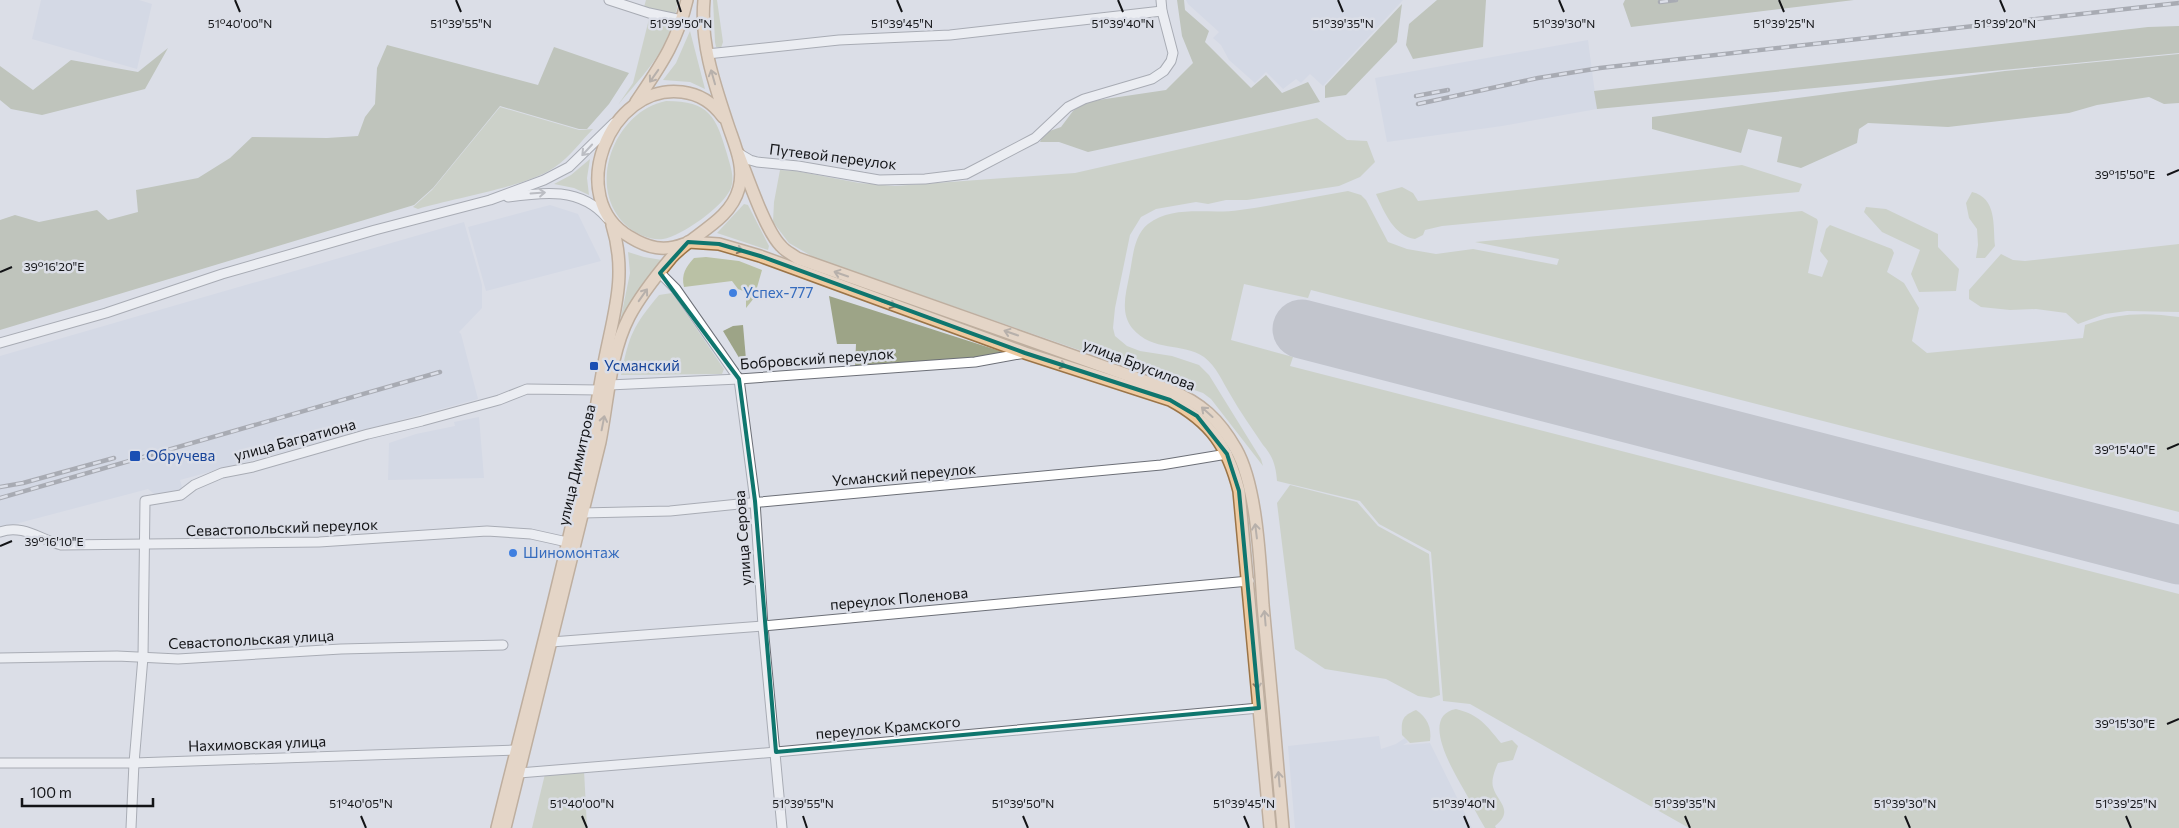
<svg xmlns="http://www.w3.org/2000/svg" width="2179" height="828" font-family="Commissioner,sans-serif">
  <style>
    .built { fill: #cdd2e2 }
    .green { fill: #bac1a5 }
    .forest { fill: #9da487 }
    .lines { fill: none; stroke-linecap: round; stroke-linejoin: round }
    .runway { stroke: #a4a6ae; stroke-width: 59 }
    .minor-casing { stroke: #6c6f77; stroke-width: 11 }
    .major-casing { stroke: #9b7447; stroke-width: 14 }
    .minor { stroke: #fff; stroke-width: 9 }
    .major { stroke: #efcaa0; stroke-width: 11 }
    .rail-casing { stroke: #6c6e74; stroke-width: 4.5 }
    .rail { stroke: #dbdee7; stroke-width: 2.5; stroke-dasharray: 8; stroke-linecap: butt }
    .oneway { stroke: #8c7862 }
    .oneway2 { stroke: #959597 }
    .marked { fill: none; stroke: #0f766e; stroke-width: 4; stroke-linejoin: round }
    .ticks { fill: none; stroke: #131417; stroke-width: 2 }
    .shop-dot { fill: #3f7fe0; stroke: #dbdee7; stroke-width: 2 }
    .transit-dot { fill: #1a4fb4; stroke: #dbdee7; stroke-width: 2 }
    .labels { text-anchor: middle; stroke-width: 5; stroke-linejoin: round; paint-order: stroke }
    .street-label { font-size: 15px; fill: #131417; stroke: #dbdee7 }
    .shop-label { font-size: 15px; fill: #366cbe; stroke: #dbdee7; text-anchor: start }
    .transit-label { font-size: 15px; fill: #164399; stroke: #dbdee7; text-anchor: start }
    .ticks-label { font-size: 12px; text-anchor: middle; fill: #131417; stroke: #dbdee7; stroke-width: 5; stroke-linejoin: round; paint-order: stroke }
  </style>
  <rect width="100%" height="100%" fill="#dbdee7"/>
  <g class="built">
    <polygon points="41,0 139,0 152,4 137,69 32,39"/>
    <polygon points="1186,0 1403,0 1323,86 1310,74 1301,83 1296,79 1283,89 1266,72 1255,83 1229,60 1221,45 1213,38 1219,32 1188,4"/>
    <polygon points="1588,40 1597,109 1502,126 1387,142 1375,78"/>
    <polygon points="550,205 578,214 601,261 486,291 468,227"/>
    <polygon points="464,222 482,285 482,308 459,332 461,334 478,399 180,480 184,495 163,501 148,489 0,528 0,356"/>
    <polygon points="479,417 484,478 388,480 389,443 416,434 455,426 454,422"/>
    <polygon points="1379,736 1381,749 1396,744 1405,738 1408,742 1403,745 1430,743 1472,828 1295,828 1288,746"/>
  </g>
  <g class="green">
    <polygon points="646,0 679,0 675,15 644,7"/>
    <polygon points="713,0 717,0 723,42 721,48 716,47 715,42"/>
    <path d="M 650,15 L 673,20 C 665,55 640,78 618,105 L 633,83 Z"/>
    <polygon points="690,31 705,89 690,82 663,80 676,63"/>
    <path d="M 666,101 C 710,101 716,117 727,154 C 730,165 735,177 731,188 C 724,206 682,236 663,239 C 652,241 636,234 628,227 C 584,189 614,111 666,101 Z"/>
    <path d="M 500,107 L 579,130 L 593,129 C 581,141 570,157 555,167 C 527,187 454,198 418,209 L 413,207 L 432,190 Z"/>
    <polygon points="1317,118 1347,140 1367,141 1375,162 1360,177 1339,186 1247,200 1226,200 1208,204 1196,202 1156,209 1141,217 1130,235 1115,308 1113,328 1115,336 1127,346 1140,351 1172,356 1199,365 1209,375 1261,459 1263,466 1211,399 1203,393 815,258 789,243 773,222 774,202 780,170 796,171 859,183 895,186 1075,173"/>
    <polygon points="590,159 587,178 589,195 574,188 554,184 571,175"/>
    <path d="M 1742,165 L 1802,184 L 1799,192 L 1442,226 L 1425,230 L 1423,235 L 1415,239 C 1394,236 1384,212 1376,194 L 1402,187 L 1413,193 L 1418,201 Z"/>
    <path d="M 1348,191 L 1361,195 L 1366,200 L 1388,242 L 1407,249 L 1436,254 L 1473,249 L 1557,265 L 1559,259 L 1475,242 L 1802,211 L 1817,219 L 1818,222 L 1808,273 L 1822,277 L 1828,261 L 1820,251 L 1826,229 L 1830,225 L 1892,249 L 1894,253 L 1887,272 L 1904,283 L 1919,308 L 1912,341 L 1927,353 L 2083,338 L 2085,325 C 2116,313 2146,312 2179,317 L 2179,512 L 1311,290 L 1308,298 L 1244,284 L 1231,340 L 1293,357 L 1290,366 L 2179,594 L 2179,828 L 1689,828 L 1470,704 L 1443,701 L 1431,552 L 1379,524 L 1360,501 L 1277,481 C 1276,467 1273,456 1263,445 C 1252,428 1240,412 1230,394 C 1222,381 1217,367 1204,357 C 1183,342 1153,353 1132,328 C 1120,313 1126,293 1129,277 C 1133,259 1133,236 1148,224 C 1174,204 1210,215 1240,210 C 1276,205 1312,197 1348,191 Z"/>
    <path d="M 1972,192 C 1997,198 1993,225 1995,246 L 1985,258 L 1976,258 L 1978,245 L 1977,229 L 1969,218 L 1966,203 Z"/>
    <polygon points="744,204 748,205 769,246 768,250 717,233"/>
    <polygon points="1866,207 1886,209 1938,234 1938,247 1959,269 1956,291 1919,292 1911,274 1920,250 1882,232 1864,212"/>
    <polygon points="2179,244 2179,312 2127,311 2105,314 2078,324 2066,313 2036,309 2010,310 1981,307 1969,299 1969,290 2001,254 2013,260 2025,261"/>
    <polygon points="628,252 644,257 662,260 624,317 621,317 630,273"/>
    <path d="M 706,257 L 739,261 L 762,270 L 754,298 L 746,308 L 746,292 L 738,289 L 732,281 L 684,287 C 681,274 686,267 694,258 Z"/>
    <path d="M 672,293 L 724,369 L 722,374 L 621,375 C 629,335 633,326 659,295 Z"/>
    <polygon points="1290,485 1357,502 1378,526 1429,554 1440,695 1431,698 1418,696 1386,679 1325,669 1295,649 1277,503"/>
    <path d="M 1456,709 C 1480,715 1486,725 1501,743 L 1512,740 L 1518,746 L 1513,760 L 1498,763 C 1495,770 1491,780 1493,787 C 1497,802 1515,810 1495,826 L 1496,828 L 1485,828 C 1477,815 1471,802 1464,790 C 1454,772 1419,716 1456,709 Z"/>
    <path d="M 1416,710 C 1427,717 1432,728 1430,741 L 1410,743 L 1402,735 C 1401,720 1402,716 1416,710 Z"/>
    <polygon points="584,770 587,828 532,828 545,774"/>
  </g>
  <g class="forest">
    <polygon points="1177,0 1184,0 1185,10 1209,31 1205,42 1251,88 1266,75 1282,93 1308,82 1320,102 1088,152 1059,142 1040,142 1044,133 1061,127 1073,111 1085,102 1166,90 1193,63 1182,36"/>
    <polygon points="1437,0 1486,0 1483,47 1413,59 1406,45 1409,24"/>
    <polygon points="1625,0 1854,0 1631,27 1623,4"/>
    <polygon points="1402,4 1397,42 1346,95 1325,98 1325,86"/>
    <polygon points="2179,26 2179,53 1597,109 1594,91 2148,27"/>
    <polygon points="387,45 538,85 554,47 629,73 609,104 587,129 579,129 500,106 433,188 414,205 0,330 0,220 15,215 39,222 97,210 108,220 138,212 136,190 198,178 230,158 252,137 327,138 358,136 365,117 375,104 377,68"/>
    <polygon points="168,48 145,89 42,115 11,109 0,100 0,66 33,90 71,60 138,72"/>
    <polygon points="2179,54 2179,103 2164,104 2149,97 2097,105 2069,113 1948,127 1868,123 1859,129 1857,143 1801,168 1777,162 1782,137 1748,129 1741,153 1652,129 1652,117 2005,71"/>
    <polygon points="829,296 1006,353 1005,360 886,363 855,368 856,344 837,344"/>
    <polygon points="743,325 747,371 723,331 733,326"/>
  </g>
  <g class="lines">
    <polyline class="runway" points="1302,329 2179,555"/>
    <g class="minor-casing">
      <g id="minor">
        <polyline points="609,0 649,13 682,20"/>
        <polyline points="707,54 839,40 950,35 1162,11"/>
        <polyline points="738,153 750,160 757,162 798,166 879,180 925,179 966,174 1035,138 1068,107 1084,99 1152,79 1164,71 1171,61 1173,53 1162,11 1161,0"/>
        <path d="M 508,197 C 543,192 581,187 607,218"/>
        <polyline points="660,273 676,289 739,379 755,501 763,626 782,828"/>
        <polyline points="0,343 106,313 222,274 375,230 490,200 544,180 569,167 614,123"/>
        <polyline points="609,385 739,379 975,362 1025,353"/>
        <polyline points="582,513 670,511 739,504 1161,465 1227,454"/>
        <path d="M 0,532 C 22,524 40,539 61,545 L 319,542 L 487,531 L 531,534 L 567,542"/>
        <polyline points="551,642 763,626 1249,581"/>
        <polyline points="0,658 117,656 178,659 341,649 503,645"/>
        <polyline points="0,763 134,763 516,750"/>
        <polyline points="519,773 776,752 1259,708"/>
        <polyline points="131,828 134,763 143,657 145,501 181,495 194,485 222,473 253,467 368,434 422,421 499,400 527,389 599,390"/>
      </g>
    </g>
    <g class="major-casing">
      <g id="major">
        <path d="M 636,102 C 660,66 677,43 687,0"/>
        <path d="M 738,153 C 747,175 765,230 781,246 C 785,251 792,254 797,258 L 1170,390 C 1201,403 1219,419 1236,449 C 1257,486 1260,561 1263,605 C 1270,679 1277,754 1283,828"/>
        <path d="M 688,242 L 719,244 L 760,256 L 1025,353 L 1170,400 C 1211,422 1228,447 1239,491 L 1270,828"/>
        <path d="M 684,244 C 664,252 648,248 630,237 C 564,199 609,83 682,92 C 699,94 713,103 723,117"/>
        <path d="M 497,828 C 534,677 576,527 602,374 C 611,320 629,279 612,225"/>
        <path d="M 505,828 L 600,442 C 608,401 610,354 629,317 C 640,296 656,276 671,258 C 692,234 730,222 739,188 C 745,165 734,144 727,122 C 714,83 700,42 704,0"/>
      </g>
    </g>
    <use href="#minor" class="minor"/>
    <use href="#major" class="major"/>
    <g class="rail-casing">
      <g id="rail">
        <polyline points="1660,2 1676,0"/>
        <polyline points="1416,96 1448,90"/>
        <polyline points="1418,104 1538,78 1600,68 2179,3"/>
        <polyline points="0,487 23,483 114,458"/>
        <polyline points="0,498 440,372"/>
      </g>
    </g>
    <use href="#rail" class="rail"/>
  </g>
  <defs><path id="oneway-shaft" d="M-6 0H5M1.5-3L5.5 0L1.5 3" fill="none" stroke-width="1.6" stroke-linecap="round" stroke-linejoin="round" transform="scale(1.25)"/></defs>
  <g class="oneway">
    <use href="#oneway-shaft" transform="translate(654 76) rotate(125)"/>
    <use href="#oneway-shaft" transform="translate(713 77) rotate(-106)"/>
    <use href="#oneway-shaft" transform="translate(736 249) rotate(16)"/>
    <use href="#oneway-shaft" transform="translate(841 274) rotate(-161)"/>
    <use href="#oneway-shaft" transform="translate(643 295) rotate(-55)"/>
    <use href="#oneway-shaft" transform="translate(889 304) rotate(20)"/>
    <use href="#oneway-shaft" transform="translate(1011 333) rotate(-161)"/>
    <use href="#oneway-shaft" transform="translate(1059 364) rotate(18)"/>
    <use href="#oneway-shaft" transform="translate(1207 412) rotate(-138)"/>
    <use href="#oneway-shaft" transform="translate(603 423) rotate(-79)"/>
    <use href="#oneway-shaft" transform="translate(1256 531) rotate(-97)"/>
    <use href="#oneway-shaft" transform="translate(1265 618) rotate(-95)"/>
    <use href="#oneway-shaft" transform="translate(1257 682) rotate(85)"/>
    <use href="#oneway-shaft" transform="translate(1279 779) rotate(-95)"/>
  </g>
  <g class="oneway2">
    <use href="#oneway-shaft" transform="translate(587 150) rotate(133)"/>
    <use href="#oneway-shaft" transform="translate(538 193) rotate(-4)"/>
  </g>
  <path d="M0 0H2179V828H0ZM 688,242 L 719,244 L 760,256 L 1025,353 L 1170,400 L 1197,416 L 1227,454 L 1239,491 L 1259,708 L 776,752 L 755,501 L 739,379 L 660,273 Z" fill="#dbdee7" fill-opacity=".55" fill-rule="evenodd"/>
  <path class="marked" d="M 688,242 L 719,244 L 760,256 L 1025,353 L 1170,400 L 1197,416 L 1227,454 L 1239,491 L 1259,708 L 776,752 L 755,501 L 739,379 L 660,273 Z"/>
  <path class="ticks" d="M 235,0 L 240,12M 456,0 L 461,12M 677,0 L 681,12M 897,0 L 902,12M 1118,0 L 1123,12M 1338,0 L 1343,12M 1559,0 L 1564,12M 1779,0 L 1784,12M 2000,0 L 2005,12M 2167,175 L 2179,170M 0,272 L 12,267M 2167,449 L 2179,444M 0,546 L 12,541M 2167,724 L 2179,719M 361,816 L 366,828M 582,816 L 587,828M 803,816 L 807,828M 1023,816 L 1028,828M 1244,816 L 1249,828M 1464,816 L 1469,828M 1685,816 L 1690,828M 1905,816 L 1910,828M 2126,816 L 2131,828"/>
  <g class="shop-dot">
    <circle cx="733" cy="293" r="5"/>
    <circle cx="513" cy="553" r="5"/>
  </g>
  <g class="transit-dot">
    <rect x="589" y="361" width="10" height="10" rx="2.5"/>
    <rect x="129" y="450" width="12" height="12" rx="2.5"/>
  </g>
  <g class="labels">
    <g class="street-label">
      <text transform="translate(833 157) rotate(7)" y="5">Путевой переулок</text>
      <text transform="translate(817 359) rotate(-4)" y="5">Бобровский переулок</text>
      <text transform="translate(1139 365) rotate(21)" y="5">улица Брусилова</text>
      <text transform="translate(295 440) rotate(-15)" y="5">улица Багратиона</text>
      <text transform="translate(577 465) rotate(-77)" y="5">улица Димитрова</text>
      <text transform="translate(904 475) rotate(-5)" y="5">Усманский переулок</text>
      <text transform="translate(282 528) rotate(-2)" y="5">Севастопольский переулок</text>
      <text transform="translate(743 538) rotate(-94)" y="5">улица Серова</text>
      <text transform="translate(899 599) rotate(-5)" y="5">переулок Поленова</text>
      <text transform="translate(251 640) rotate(-3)" y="5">Севастопольская улица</text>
      <text transform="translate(888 728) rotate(-5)" y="5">переулок Крамского</text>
      <text transform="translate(257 744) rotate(-2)" y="5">Нахимовская улица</text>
    </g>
    <g class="shop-label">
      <text x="743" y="298">Успех-777</text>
      <text x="523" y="558">Шиномонтаж</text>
    </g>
    <g class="transit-label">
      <text x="604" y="371">Усманский</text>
      <text x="146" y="461">Обручева</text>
    </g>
  </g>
  <g class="ticks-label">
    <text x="240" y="28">51°40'00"N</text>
    <text x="461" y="28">51°39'55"N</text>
    <text x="681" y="28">51°39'50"N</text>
    <text x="902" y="28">51°39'45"N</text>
    <text x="1123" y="28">51°39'40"N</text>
    <text x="1343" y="28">51°39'35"N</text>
    <text x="2005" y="28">51°39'20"N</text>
    <text x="1564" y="28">51°39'30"N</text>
    <text x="1784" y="28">51°39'25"N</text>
    <text x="2125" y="179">39°15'50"E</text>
    <text x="54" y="271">39°16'20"E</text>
    <text x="2125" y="454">39°15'40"E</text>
    <text x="54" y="546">39°16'10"E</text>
    <text x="2125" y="728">39°15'30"E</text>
    <text x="361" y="808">51°40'05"N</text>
    <text x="582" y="808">51°40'00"N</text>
    <text x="803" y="808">51°39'55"N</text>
    <text x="1023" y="808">51°39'50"N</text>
    <text x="1244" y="808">51°39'45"N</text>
    <text x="1464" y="808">51°39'40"N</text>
    <text x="1685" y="808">51°39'35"N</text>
    <text x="1905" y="808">51°39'30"N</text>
    <text x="2126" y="808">51°39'25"N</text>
  </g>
  <path d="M22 798v8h131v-8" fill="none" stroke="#131417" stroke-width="2.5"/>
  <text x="30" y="798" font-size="15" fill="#131417" stroke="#dbdee7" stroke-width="4" paint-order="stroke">100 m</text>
</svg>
